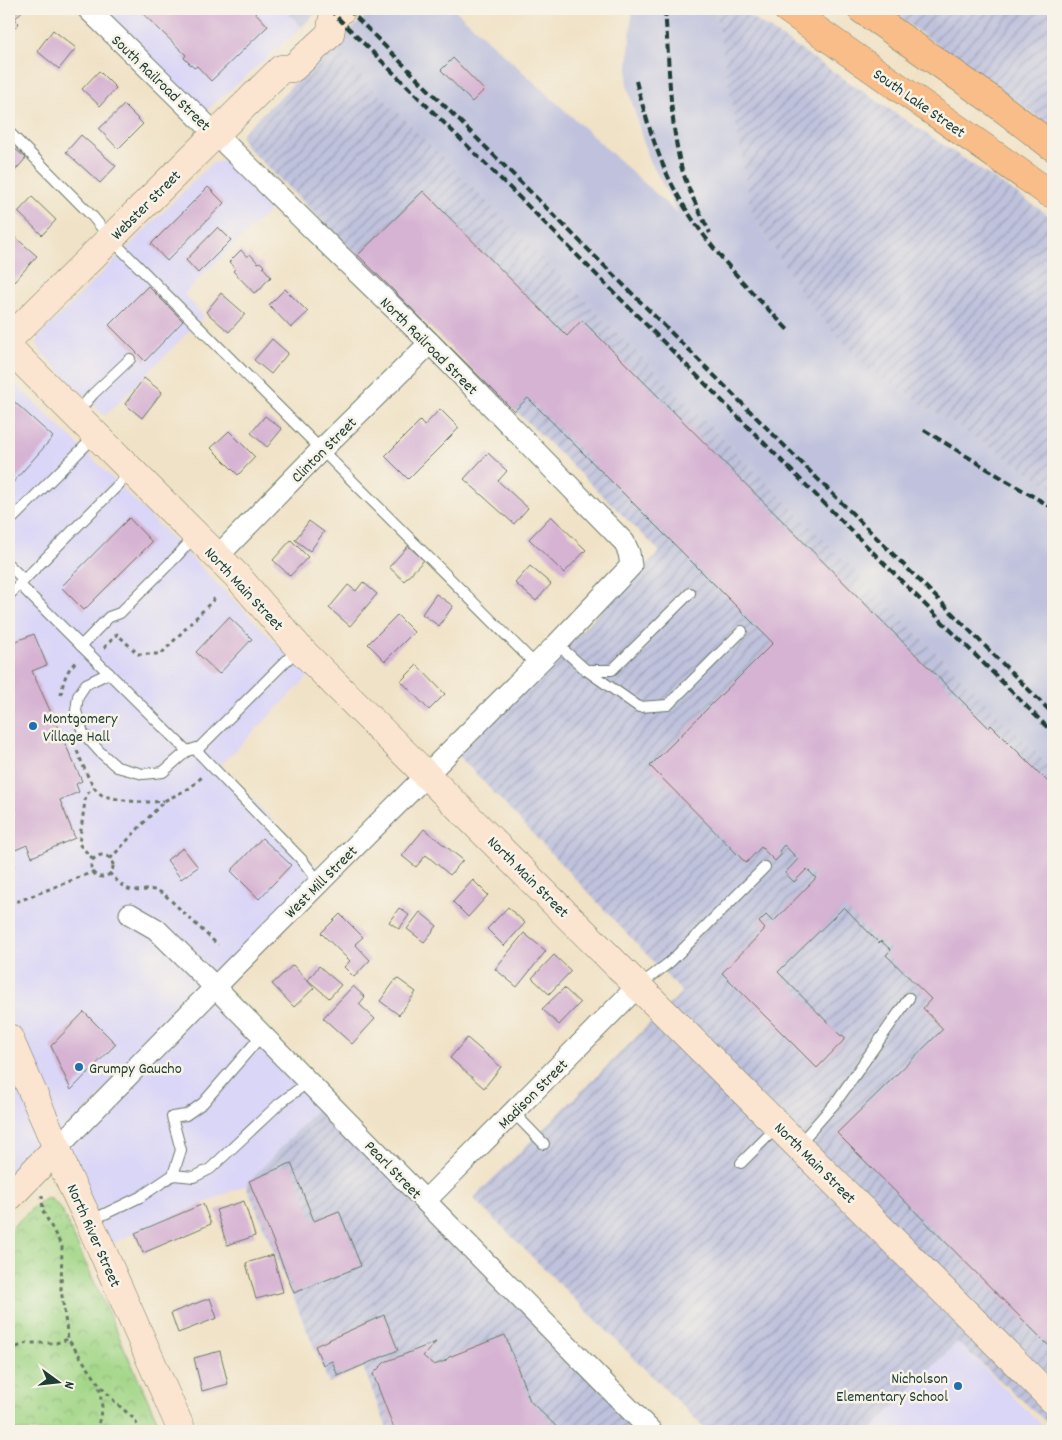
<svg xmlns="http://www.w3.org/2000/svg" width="1062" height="1440" font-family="Dekko,sans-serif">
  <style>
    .built { fill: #dad6f7 }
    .industrial { fill: url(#industrial-furrows) }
    .railway { fill: #c0c2dd }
    .park { fill: url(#park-crowns); stroke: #60895c }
    .building { fill: #d6b2d3 }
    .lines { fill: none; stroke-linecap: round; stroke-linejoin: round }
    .lane-casing { stroke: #687767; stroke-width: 12 }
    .street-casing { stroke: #687767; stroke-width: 23 }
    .secondary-casing { stroke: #687767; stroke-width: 29 }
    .primary-casing { stroke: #687767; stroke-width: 29 }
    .path { stroke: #687767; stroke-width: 3; stroke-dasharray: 4 4; stroke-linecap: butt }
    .lane { stroke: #fff; stroke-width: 10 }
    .street { stroke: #fff; stroke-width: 21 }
    .secondary { stroke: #fce5d0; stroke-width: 28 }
    .primary { stroke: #f8bd89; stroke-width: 28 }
    .rail { stroke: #1f3d34; stroke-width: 4; stroke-dasharray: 8 4; stroke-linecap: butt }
    .poi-dot { fill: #1f6fb2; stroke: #f7f3e8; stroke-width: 2 }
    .labels { text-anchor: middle; stroke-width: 5; stroke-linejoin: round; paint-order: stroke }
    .street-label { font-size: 16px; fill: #1f3d34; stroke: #f7f3e8 }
    .poi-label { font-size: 16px; fill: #1f3d34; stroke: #f7f3e8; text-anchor: start }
  </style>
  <defs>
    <pattern id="industrial-furrows" width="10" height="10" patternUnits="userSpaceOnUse" patternTransform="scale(1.25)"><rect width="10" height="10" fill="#c0c2dd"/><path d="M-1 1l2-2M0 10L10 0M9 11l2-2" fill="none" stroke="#9b9fb4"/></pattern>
    <pattern id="park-crowns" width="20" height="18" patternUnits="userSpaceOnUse" patternTransform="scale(1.25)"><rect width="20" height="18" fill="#a0d585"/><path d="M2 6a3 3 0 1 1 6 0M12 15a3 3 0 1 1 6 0" fill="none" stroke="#82ae6e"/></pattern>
  </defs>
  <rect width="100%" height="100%" fill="#f7f3e8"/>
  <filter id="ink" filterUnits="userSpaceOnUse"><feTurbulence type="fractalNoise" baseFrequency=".02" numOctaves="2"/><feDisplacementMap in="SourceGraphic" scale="10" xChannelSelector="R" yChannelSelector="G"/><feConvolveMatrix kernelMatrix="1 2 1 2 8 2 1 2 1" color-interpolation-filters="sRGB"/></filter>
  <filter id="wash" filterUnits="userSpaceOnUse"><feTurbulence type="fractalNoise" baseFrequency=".0096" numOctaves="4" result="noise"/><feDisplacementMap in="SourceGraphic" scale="20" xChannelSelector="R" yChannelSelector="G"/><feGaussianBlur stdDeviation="1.12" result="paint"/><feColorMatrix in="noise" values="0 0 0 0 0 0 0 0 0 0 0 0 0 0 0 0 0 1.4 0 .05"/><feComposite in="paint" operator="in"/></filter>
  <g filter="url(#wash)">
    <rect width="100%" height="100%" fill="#f0e2c6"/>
    <g class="built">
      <polygon points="105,9 284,9 302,27 205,112"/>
      <polygon points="222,161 234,165 272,208 184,294 204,316 105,416 42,353 37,343 38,337 212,163"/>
      <polygon points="9,378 95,461 309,676 220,766 322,872 59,1138 9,1014"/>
      <polygon points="212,996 322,1104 246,1185 111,1244 63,1147"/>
      <polygon points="9,1061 48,1146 9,1182"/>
      <polygon points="957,1342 1048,1431 869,1431"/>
    </g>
    <g class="industrial">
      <polygon points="715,9 739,9 1053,218 1053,488 869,370 808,305 751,212"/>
      <polygon points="887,9 1053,9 1053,128"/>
      <polygon points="333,47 1053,769 1053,1428 957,1342 869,1431 707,1431 473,1198 682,992 458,755 660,552 246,146 241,137 243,132"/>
      <polygon points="322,1104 642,1431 388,1431 363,1367 329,1383 246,1185"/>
    </g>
    <g class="railway">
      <polygon points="284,9 320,9 302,27"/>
      <polygon points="373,9 454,9 678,214 647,155 627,84 632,9 715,9 751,212 808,305 869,370 1053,488 1053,769 333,47"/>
    </g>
    <polygon class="park" points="48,1198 54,1201 62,1211 162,1431 9,1431 9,1230 39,1202"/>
    <g id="blocks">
      <g class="building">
        <polygon points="9,9 24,9 15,19 19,23 11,32 9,30"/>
        <polygon points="138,9 252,9 268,26 211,81 197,66 194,68 184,58 186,55"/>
        <polygon points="53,30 76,48 59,69 37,51"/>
        <polygon points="453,58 484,90 472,102 441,70"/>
        <polygon points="99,71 116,88 100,106 82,89"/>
        <polygon points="124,105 143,124 118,149 99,129"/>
        <polygon points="81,135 116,166 100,183 66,152"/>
        <polygon points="9,144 26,158 12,174 9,171"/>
        <polygon points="208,187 224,203 167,261 151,244"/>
        <polygon points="423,191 567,336 582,320 989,728 991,725 1053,787 1053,1350 837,1133 943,1029 923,1008 931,999 886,955 891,950 881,941 879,943 844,907 778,972 841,1036 842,1035 846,1038 817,1068 722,973 765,929 759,922 766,915 773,922 816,878 807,869 794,882 785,873 798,859 784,845 779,851 782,854 775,861 761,847 746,863 650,766 773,643 528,398 514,411 358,255"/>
        <polygon points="32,197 56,220 42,235 18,212"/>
        <polygon points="218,227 231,240 198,273 186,260"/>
        <polygon points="9,232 37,256 14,282 9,277"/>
        <polygon points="241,250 247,257 250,254 258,263 260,262 264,266 263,267 271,277 263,285 262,288 254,293 233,271 236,268 229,262"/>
        <polygon points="148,286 183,321 145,361 109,325"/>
        <polygon points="285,289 308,312 291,328 269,305"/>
        <polygon points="221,293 245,314 229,332 206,312"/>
        <polygon points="272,339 288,353 271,374 254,360"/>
        <polygon points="144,378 162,392 142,418 125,404"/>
        <polygon points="9,397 53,437 9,487"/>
        <polygon points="440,409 459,428 408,479 385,456 420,421 424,426"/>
        <polygon points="265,416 282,429 267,447 251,433"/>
        <polygon points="229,431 255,457 238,475 211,448"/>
        <polygon points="488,453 507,471 498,481 528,508 514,524 464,479"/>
        <polygon points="551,516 586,550 564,573 529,539"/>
        <polygon points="129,518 152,542 84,610 61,587"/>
        <polygon points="309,521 324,532 310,551 295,540"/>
        <polygon points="291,540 308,557 290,576 273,560"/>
        <polygon points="408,546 424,560 404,581 389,567"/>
        <polygon points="530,566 551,584 536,601 515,583"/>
        <polygon points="363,582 377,594 350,626 329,608 348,585 356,591"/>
        <polygon points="436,594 453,606 439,626 422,614"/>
        <polygon points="397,615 414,632 385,661 368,644"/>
        <polygon points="229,617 252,639 219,674 196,652"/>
        <polygon points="34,634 47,665 32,671 82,781 76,784 79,792 60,800 75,838 32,857 27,845 13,851 9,844 9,820 15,817 9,803 9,644"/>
        <polygon points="417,665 445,694 429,710 401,681"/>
        <polygon points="424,829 463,860 450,875 426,855 416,867 402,856"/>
        <polygon points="262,838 291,865 259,899 231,871"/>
        <polygon points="183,848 198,867 181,879 167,860"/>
        <polygon points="473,880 488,895 468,917 453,902"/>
        <polygon points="508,907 525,923 504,946 487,929"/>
        <polygon points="399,908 409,915 399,929 389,922"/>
        <polygon points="420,912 437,926 424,942 407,929"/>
        <polygon points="340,914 363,937 355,944 370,960 354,977 344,967 350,961 321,933"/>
        <polygon points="524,933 546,951 517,987 495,969"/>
        <polygon points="554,955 571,971 549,994 532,978"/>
        <polygon points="293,965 314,988 294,1007 272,984"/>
        <polygon points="319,966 341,985 329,998 308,980"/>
        <polygon points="397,978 416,992 399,1015 380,1001"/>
        <polygon points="353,986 365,997 359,1004 375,1019 352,1044 323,1018"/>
        <polygon points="564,988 580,1003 559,1025 542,1009"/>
        <polygon points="84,1012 116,1044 71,1090 51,1046"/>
        <polygon points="467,1038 501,1067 484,1088 450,1058"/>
        <polygon points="291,1163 314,1221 339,1211 361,1266 294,1293 249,1181"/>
        <polygon points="244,1201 255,1236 227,1245 216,1210"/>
        <polygon points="203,1204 211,1224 143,1253 135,1233"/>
        <polygon points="273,1255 283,1292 256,1299 246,1263"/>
        <polygon points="210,1298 217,1318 178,1333 171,1313"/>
        <polygon points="384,1315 398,1350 338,1376 332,1361 323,1365 315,1346"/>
        <polygon points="505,1335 530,1401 561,1431 395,1431 373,1374 385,1362 436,1342 423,1356 434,1365 445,1361 449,1357"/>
        <polygon points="220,1351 228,1384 202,1391 194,1358"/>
      </g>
    </g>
  </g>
  <g filter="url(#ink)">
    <use href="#blocks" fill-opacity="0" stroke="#687767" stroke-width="1"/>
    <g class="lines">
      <g class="lane-casing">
        <g id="lane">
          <polyline points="9,132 93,217 110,238 128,256 536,665"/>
          <polyline points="76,414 93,394 130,359"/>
          <polyline points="9,522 95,436"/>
          <polyline points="9,565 24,580"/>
          <polyline points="19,584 187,751 200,747 298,649"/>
          <polyline points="9,595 131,472"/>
          <polyline points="557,644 586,670 612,670 690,593"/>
          <polyline points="81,646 109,617 120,613 177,556 195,536"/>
          <polyline points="586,670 639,707 668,705 742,631"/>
          <polyline points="109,673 86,684 78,696 76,711 83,733 100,752 117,767 143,774 163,772 187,751"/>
          <polyline points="195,749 302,860 319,882"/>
          <polyline points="640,985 670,962 765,867"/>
          <polyline points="513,1112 544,1144"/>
          <polyline points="799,1144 836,1102 909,998"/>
          <polyline points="741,1163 778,1126"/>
          <polyline points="173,1175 194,1177 210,1169 279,1104 308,1082"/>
          <polyline points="90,1221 140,1197 173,1175 181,1150 172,1117 186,1115 203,1103 262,1035"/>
        </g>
      </g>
      <g class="street-casing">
        <g id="street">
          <polyline points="217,557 321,450 430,343"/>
          <polyline points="130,914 156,929 215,987 651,1431"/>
          <polyline points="57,1148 237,965 557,644 631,566 629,553 624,542 430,343 335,251 88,9"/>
          <polyline points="425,1201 639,985"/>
        </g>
      </g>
      <g class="secondary-casing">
        <g id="secondary">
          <polyline points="9,339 281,69 293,68 330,34 333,18 342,9"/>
          <polyline points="9,348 237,576 299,648 1053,1400"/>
          <polyline points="9,1038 57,1148 66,1173 89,1221 182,1431"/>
          <polyline points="9,1197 57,1148"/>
        </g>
      </g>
      <g class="primary-casing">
        <g id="primary">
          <polyline points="787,9 1049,193 1053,193"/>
          <polyline points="861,9 989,98 1053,147"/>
        </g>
      </g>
      <g class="path">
        <polyline points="104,648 117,634 138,654 157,654 162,653 216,597"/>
        <path d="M 61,695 C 63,682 66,670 77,661"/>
        <path d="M 77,751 C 82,762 91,789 102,795 C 105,797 110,797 113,798 C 131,802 147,803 164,801"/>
        <circle cx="102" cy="866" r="11"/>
        <polyline points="9,857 13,866 9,878"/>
        <polyline points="93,859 79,844 86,794 95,788"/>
        <polyline points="110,859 164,801 190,788 203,776"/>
        <path d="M 109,873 C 116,879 123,889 132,890 C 147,893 148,885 164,894 L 218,945"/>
        <polyline points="9,903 11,904 93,872"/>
        <polyline points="42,1195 43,1211 62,1247 61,1289 68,1339 99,1384 115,1402 133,1418 141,1431"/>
        <polyline points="9,1350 27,1343 56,1343 68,1339"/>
        <polyline points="97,1431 102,1407 99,1384"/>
      </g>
      <use href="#lane" class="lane"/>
      <use href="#street" class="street"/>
      <use href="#secondary" class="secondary"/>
      <use href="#primary" class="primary"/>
      <g class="rail">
        <polyline points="329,9 517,195 1053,733"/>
        <path d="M 348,9 C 583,245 818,479 1053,714"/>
        <path d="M 665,9 C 669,58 669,109 679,158 C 685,184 698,209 710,233"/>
        <path d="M 636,81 C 644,112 653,142 666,172 C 694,234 743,283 790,332"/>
        <polyline points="924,430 1007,481 1053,508"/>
      </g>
    </g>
  </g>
  <g class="poi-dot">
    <circle cx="33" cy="726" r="5"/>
    <circle cx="79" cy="1067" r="5"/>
    <circle cx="958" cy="1386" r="5"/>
  </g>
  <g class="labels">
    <g class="street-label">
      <text transform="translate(162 82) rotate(44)" y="6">South Railroad Street</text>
      <text transform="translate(920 102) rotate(35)" y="6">South Lake Street</text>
      <text transform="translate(145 204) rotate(-45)" y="6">Webster Street</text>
      <text transform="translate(430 345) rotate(45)" y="6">North Railroad Street</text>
      <text transform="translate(323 449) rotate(-45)" y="6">Clinton Street</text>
      <text transform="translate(245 588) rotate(47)" y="6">North Main Street</text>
      <text transform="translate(529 876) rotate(45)" y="6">North Main Street</text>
      <text transform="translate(320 881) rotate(-45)" y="6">West Mill Street</text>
      <text transform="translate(532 1093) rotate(-45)" y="6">Madison Street</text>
      <text transform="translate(816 1162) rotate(45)" y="6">North Main Street</text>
      <text transform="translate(394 1169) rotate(46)" y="6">Pearl Street</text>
      <text transform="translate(95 1235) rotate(66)" y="6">North River Street</text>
    </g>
    <g class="poi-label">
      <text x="43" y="723">Montgomery<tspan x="43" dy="18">Village Hall</tspan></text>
      <text x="89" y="1073">Grumpy Gaucho</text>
      <text x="948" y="1383" text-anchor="end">Nicholson<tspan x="948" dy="18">Elementary School</tspan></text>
    </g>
  </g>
  <rect width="1062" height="1440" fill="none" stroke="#f7f3e8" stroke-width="30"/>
  <g transform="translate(58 1382) rotate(105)" stroke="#f7f3e8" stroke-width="4" paint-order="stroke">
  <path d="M0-4L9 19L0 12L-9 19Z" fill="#1f3d34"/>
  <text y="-8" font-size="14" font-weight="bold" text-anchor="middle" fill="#1f3d34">N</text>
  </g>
</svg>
